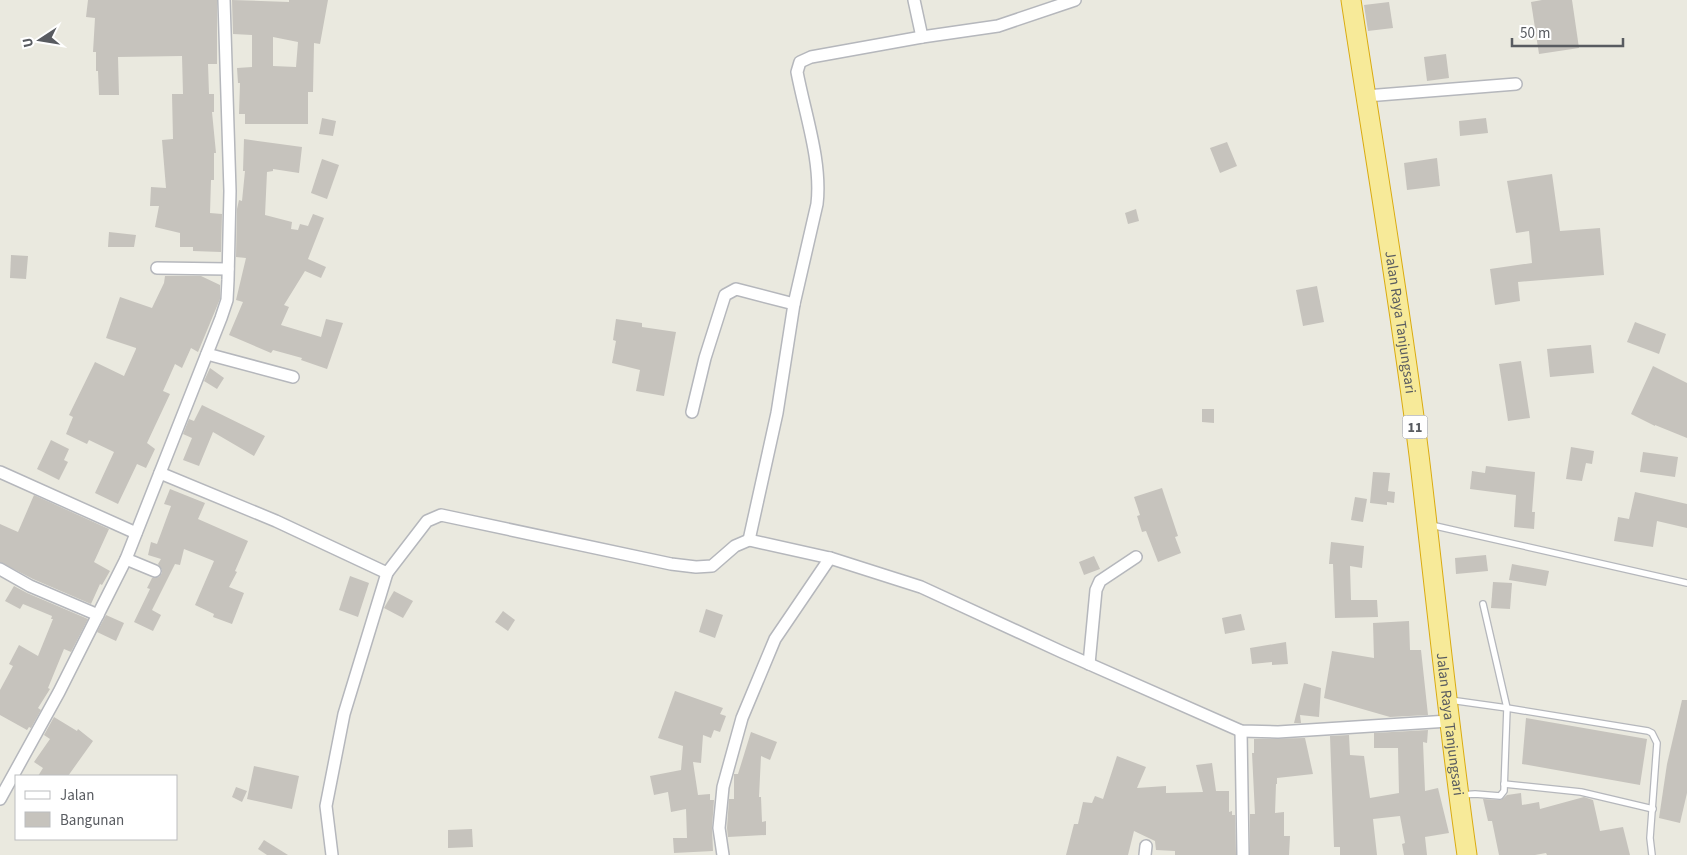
<svg xmlns="http://www.w3.org/2000/svg" width="1687" height="855" font-family="'Source Sans 3',sans-serif">
  <style>
    .building { fill: #c6c3bd; fill-rule: evenodd }
    .lines { fill: none; stroke-linecap: round; stroke-linejoin: round }
    .service-casing { stroke: #b5b7bc; stroke-width: 8 }
    .minor-casing { stroke: #b5b7bc; stroke-width: 14 }
    .trunk-casing { stroke: #daab10; stroke-width: 21 }
    .service { stroke: #fff; stroke-width: 5.5 }
    .minor { stroke: #fff; stroke-width: 11 }
    .trunk { stroke: #f7ea99; stroke-width: 19 }
    .labels { text-anchor: middle; stroke-width: 4.5; stroke-linejoin: round; paint-order: stroke }
    .shield { fill: #fff; stroke: #8a8c90; stroke-width: 1 }
    .shield-label { font-size: 14px; font-weight: bold; fill: #585b60 }
    .street-label { font-size: 15px; fill: #585b60; stroke: #fff }
  </style>
  <rect width="100%" height="100%" fill="#eae9df"/>
  <g class="building">
    <polygon points="88,0 217,0 217,64 208,64 209,94 214,94 214,112 212,112 216,153 214,153 214,180 211,180 210,213 222,214 221,252 193,251 193,247 180,247 180,233 155,227 159,206 150,206 151,187 166,188 162,140 173,139 172,94 183,94 182,56 118,57 119,95 99,95 98,71 96,71 96,52 93,52 95,18 86,17"/>
    <path d="M 232,0 L 289,2 L 289,0 L 328,0 L 320,44 L 314,43 L 313,92 L 308,92 L 308,124 L 245,124 L 245,114 L 239,114 L 240,83 L 238,83 L 237,68 L 252,67 L 252,35 L 233,34 ZM 273,37 L 298,42 L 296,67 L 273,66 Z"/>
    <polygon points="1542,0 1572,0 1579,48 1539,54 1531,2"/>
    <polygon points="1389,2 1393,28 1368,31 1364,5"/>
    <polygon points="1446,54 1449,78 1427,81 1424,57"/>
    <polygon points="322,118 336,121 333,136 319,134"/>
    <polygon points="1486,118 1488,133 1460,136 1459,121"/>
    <polygon points="244,139 302,147 299,173 273,169 273,171 267,172 265,215 292,222 291,229 298,230 300,224 308,226 313,214 324,218 308,259 326,267 321,278 305,271 284,305 289,307 281,325 321,337 326,319 343,323 327,369 301,360 302,358 273,350 271,353 229,335 243,302 236,300 246,258 236,257 237,209 239,200 242,201 245,171 243,171"/>
    <polygon points="1227,142 1237,166 1220,173 1210,148"/>
    <polygon points="1437,158 1440,186 1407,190 1404,163"/>
    <polygon points="322,159 339,165 327,199 311,193"/>
    <polygon points="1552,174 1560,231 1600,228 1604,275 1518,282 1520,301 1495,305 1490,269 1532,263 1529,231 1516,233 1507,181"/>
    <polygon points="1136,209 1139,221 1128,224 1125,213"/>
    <polygon points="109,232 136,235 134,247 108,247"/>
    <polygon points="11,255 28,256 26,279 10,278"/>
    <polygon points="165,276 201,276 220,285 220,299 198,352 191,348 182,368 175,364 163,391 170,394 147,443 155,449 146,468 137,464 118,504 95,493 114,452 89,440 87,444 66,434 73,417 69,415 95,362 124,376 136,349 136,348 106,338 120,297 152,308 164,283"/>
    <polygon points="1317,286 1324,322 1303,326 1296,290"/>
    <polygon points="616,319 642,323 642,327 676,332 664,396 636,391 640,370 612,363 616,341 613,340"/>
    <polygon points="1635,322 1666,334 1659,354 1627,342"/>
    <polygon points="1591,345 1594,373 1550,377 1547,349"/>
    <polygon points="1521,361 1530,418 1508,421 1499,364"/>
    <polygon points="1653,366 1687,383 1687,438 1655,425 1655,426 1631,414"/>
    <polygon points="210,368 224,378 217,389 204,381"/>
    <polygon points="202,405 265,436 254,456 213,432 199,466 183,460 192,438 183,434 189,419 194,421"/>
    <polygon points="1202,409 1214,409 1214,423 1202,422"/>
    <polygon points="51,440 69,449 64,460 68,462 59,480 37,469"/>
    <polygon points="1571,447 1594,451 1592,464 1586,463 1582,481 1566,479"/>
    <polygon points="1643,452 1678,457 1675,477 1640,472"/>
    <polygon points="1486,466 1535,472 1532,512 1535,512 1534,529 1514,527 1516,495 1470,489 1472,471 1485,473"/>
    <polygon points="1373,472 1390,473 1388,491 1395,492 1394,503 1387,502 1387,505 1370,503"/>
    <polygon points="1162,488 1178,536 1175,537 1181,553 1158,562 1146,531 1142,532 1137,516 1140,515 1134,497"/>
    <polygon points="170,489 205,503 198,519 248,541 235,571 237,572 229,587 244,593 232,624 213,617 214,614 195,605 214,561 184,549 180,565 175,564 152,610 161,615 153,631 134,622 150,589 147,588 152,578 159,577 162,573 162,570 158,564 161,559 148,555 151,542 157,544 171,506 164,504"/>
    <polygon points="1635,492 1687,504 1687,528 1657,521 1653,547 1614,541 1618,517 1629,519"/>
    <polygon points="34,495 109,529 94,562 110,571 102,585 100,584 91,604 33,579 0,562 0,524 18,532"/>
    <polygon points="1355,497 1367,499 1363,522 1351,520"/>
    <polygon points="1331,542 1364,546 1362,568 1350,566 1351,600 1377,600 1378,617 1335,618 1333,564 1329,564"/>
    <polygon points="1486,555 1488,571 1456,574 1455,558"/>
    <polygon points="1094,556 1100,569 1084,575 1079,562"/>
    <polygon points="1512,564 1549,571 1546,586 1509,580"/>
    <polygon points="350,576 369,583 358,617 339,610"/>
    <polygon points="1493,582 1512,583 1510,609 1491,608"/>
    <polygon points="14,586 27,593 88,619 71,652 64,649 48,688 50,689 38,708 41,710 31,728 29,727 27,730 0,715 0,690 13,666 9,664 19,645 38,656 53,619 51,619 52,616 23,604 20,609 5,601"/>
    <polygon points="394,591 413,601 403,618 384,608"/>
    <polygon points="706,609 723,615 715,638 699,632"/>
    <polygon points="503,611 515,620 508,631 495,622"/>
    <polygon points="1241,614 1245,630 1225,634 1222,618"/>
    <polygon points="106,615 124,623 116,641 97,632"/>
    <polygon points="1409,621 1410,650 1421,650 1428,715 1390,717 1324,698 1332,651 1374,658 1373,623"/>
    <polygon points="1286,642 1288,664 1272,665 1272,662 1252,664 1250,648"/>
    <polygon points="1304,683 1321,688 1319,717 1300,715 1301,723 1294,723"/>
    <polygon points="675,691 723,708 720,714 726,716 720,732 714,730 711,738 703,735 701,763 693,762 698,795 710,794 710,800 714,800 712,828 713,851 674,853 673,838 687,838 686,809 671,812 668,792 654,795 650,776 681,770 683,746 658,738"/>
    <polygon points="1682,700 1687,700 1687,793 1680,823 1659,818 1667,764"/>
    <polygon points="54,717 77,731 78,729 93,741 68,776 38,776 43,768 34,762 50,739 44,735"/>
    <polygon points="1526,718 1647,739 1640,785 1522,764"/>
    <polygon points="1428,730 1427,743 1423,742 1425,791 1438,788 1449,833 1425,837 1427,855 1404,855 1402,844 1405,843 1400,816 1373,819 1377,855 1340,855 1340,847 1334,847 1330,736 1349,735 1350,755 1364,756 1370,798 1399,793 1398,748 1374,748 1374,733"/>
    <polygon points="751,732 777,742 770,760 761,756 759,797 761,797 762,822 766,821 766,835 728,837 727,828 729,799 734,799 734,774 738,774"/>
    <polygon points="1305,738 1313,774 1277,778 1277,784 1276,784 1275,813 1284,812 1284,836 1290,836 1289,855 1250,855 1250,814 1255,814 1252,753 1254,753 1254,739"/>
    <polygon points="1117,756 1146,767 1137,788 1166,786 1166,793 1203,792 1196,765 1212,763 1216,791 1229,791 1229,812 1232,811 1232,815 1235,815 1236,855 1175,855 1175,851 1156,850 1155,841 1134,831 1128,855 1066,855 1074,824 1078,824 1083,802 1092,803 1095,796 1103,799"/>
    <polygon points="254,766 299,776 292,809 247,799"/>
    <polygon points="236,787 247,791 242,802 232,797"/>
    <polygon points="1521,793 1522,805 1539,802 1540,809 1584,797 1593,800 1600,831 1623,827 1630,855 1547,855 1546,853 1535,855 1499,855 1492,821 1488,821 1483,799 1501,800 1507,795"/>
    <polygon points="472,829 473,847 448,848 448,830"/>
    <polygon points="264,840 288,855 267,855 258,849"/>
  </g>
  <g class="lines">
    <g class="service-casing">
      <g id="service">
        <polyline points="1431,525 1687,583"/>
        <polyline points="1450,700 1507,708 1648,731 1652,733 1657,743 1650,838 1652,855"/>
        <polyline points="1504,784 1581,792 1653,809"/>
        <polyline points="1461,795 1475,794 1500,796 1504,791 1507,708 1483,604"/>
      </g>
    </g>
    <g class="minor-casing">
      <g id="minor">
        <polyline points="914,0 922,37"/>
        <polyline points="1366,96 1516,84"/>
        <polyline points="157,268 228,269"/>
        <polyline points="207,354 293,377"/>
        <polyline points="692,412 705,358 725,295 736,289 794,304"/>
        <polyline points="0,472 136,533"/>
        <polyline points="160,473 276,521 387,573 427,521 441,515 671,564 696,567 712,566 735,546 749,540 830,558 921,587 1062,652 1241,731 1278,732 1449,721"/>
        <path d="M 749,540 L 777,413 L 794,304 L 817,204 C 822,162 805,114 797,72 L 800,62 L 811,57 L 922,37 L 998,26 L 1075,0"/>
        <polyline points="126,559 155,571"/>
        <polyline points="0,569 30,586 98,615"/>
        <polyline points="1089,664 1096,590 1100,581 1136,557"/>
        <polyline points="1241,731 1243,855"/>
        <polyline points="0,799 59,692 126,559 221,318 227,300 228,280 230,191 224,0"/>
        <polyline points="332,855 326,806 344,714 387,573"/>
        <polyline points="723,855 719,828 723,787 742,718 775,639 830,558"/>
        <polyline points="1145,855 1146,846"/>
      </g>
    </g>
    <g class="trunk-casing">
      <g id="trunk">
        <path id="s1" d="M 1351,0 C 1374,151 1400,303 1419,455 C 1435,588 1448,722 1467,855"/>
      </g>
    </g>
    <use href="#service" class="service"/>
    <use href="#minor" class="minor"/>
    <use href="#trunk" class="trunk"/>
  </g>
  <g class="labels">
    <rect class="shield" x="1402.5" y="415.5" width="25" height="23" rx="4"/>
    <g class="shield-label">
      <text x="1415" y="432">11</text>
    </g>
    <g class="street-label">
      <text dy="5" stroke="none"><textPath href="#s1" startOffset="326">Jalan Raya Tanjungsari</textPath></text>
      <text dy="5" stroke="none"><textPath href="#s1" startOffset="731">Jalan Raya Tanjungsari</textPath></text>
    </g>
  </g>
  <rect x="15" y="775" width="162" height="65" fill="#ffffff" stroke="#bcbdbf"/>
  <rect x="25" y="791" width="25" height="8" fill="#ffffff" stroke="#bcbdbf"/>
  <text x="60" y="800" font-size="15" fill="#585b60">Jalan</text>
  <rect x="25" y="812" width="25" height="15" fill="#c6c3bd" stroke="#bcbdbf"/>
  <text x="60" y="825" font-size="15" fill="#585b60">Bangunan</text>
  <g transform="translate(40 40) rotate(258)" stroke="#ffffff" stroke-width="4" paint-order="stroke">
  <path d="M0-4L9 19L0 12L-9 19Z" fill="#585b60"/>
  <text y="-8" font-size="14" font-weight="bold" text-anchor="middle" fill="#585b60">U</text>
  </g>
  <path d="M1512 38v8h111v-8" fill="none" stroke="#585b60" stroke-width="2.5"/>
  <text x="1520" y="38" font-size="15" fill="#585b60" stroke="#ffffff" stroke-width="4" paint-order="stroke">50 m</text>
</svg>
